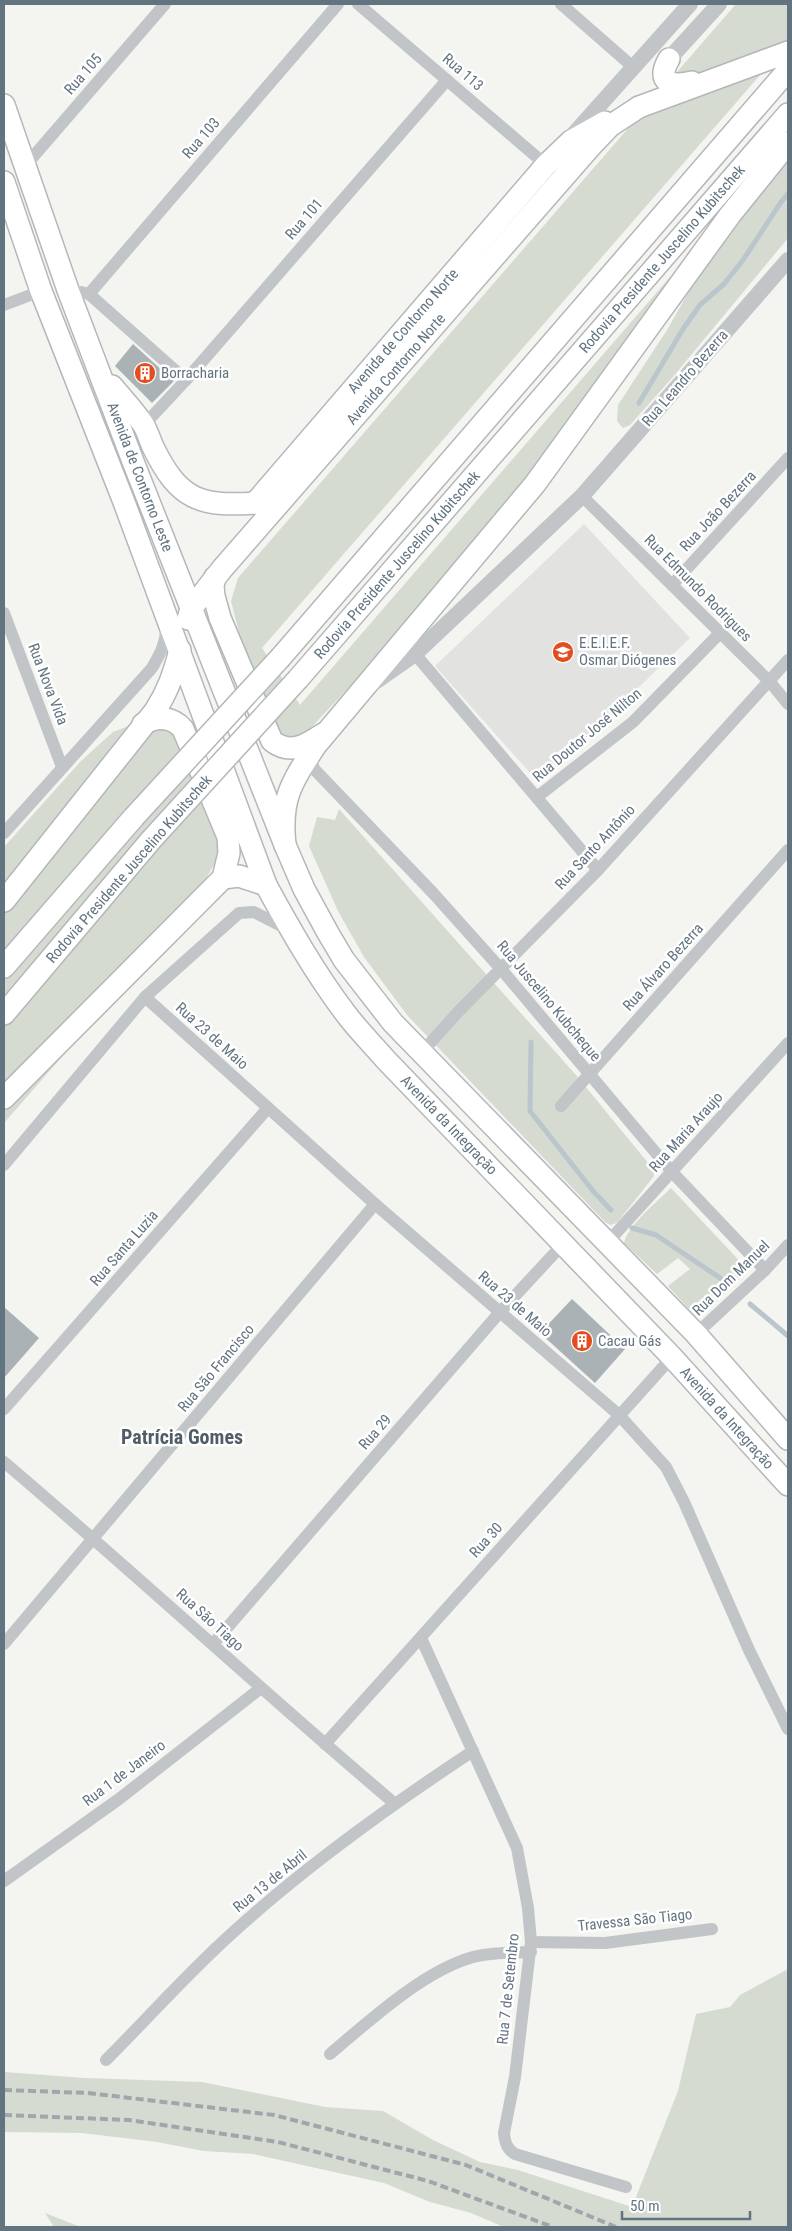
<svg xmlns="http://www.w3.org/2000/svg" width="792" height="2231" font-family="'Roboto Condensed',sans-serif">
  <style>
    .built { fill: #e2e3e1 }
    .green { fill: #d5dbd1 }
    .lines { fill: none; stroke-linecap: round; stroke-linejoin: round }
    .stream { stroke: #bac6cb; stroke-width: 5 }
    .building { fill: #aab2b6 }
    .primary-casing { stroke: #b4b8bc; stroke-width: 24 }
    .trunk-casing { stroke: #b4b7ba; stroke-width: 24 }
    .minor { stroke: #c1c5c8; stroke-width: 12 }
    .tertiary { stroke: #c1c5c8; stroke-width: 16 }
    .primary { stroke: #fff; stroke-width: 21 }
    .trunk { stroke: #fff; stroke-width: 21 }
    .rail { stroke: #a0a6ab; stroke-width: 4; stroke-dasharray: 8 4; stroke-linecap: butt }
    .trunk-bridge-casing { stroke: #b4b7ba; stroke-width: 24; stroke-linecap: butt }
    .trunk-bridge { stroke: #fff; stroke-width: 21 }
    .labels { text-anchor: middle; stroke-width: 5; stroke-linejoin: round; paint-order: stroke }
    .street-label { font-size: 15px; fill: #637481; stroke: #fff }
    .poi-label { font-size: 15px; fill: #637481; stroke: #fff; text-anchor: start }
    .district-label { font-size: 20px; font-weight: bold; fill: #515d66; stroke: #fff }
  </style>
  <rect width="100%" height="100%" fill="#f4f4f0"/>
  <polygon class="built" points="584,524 690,638 539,783 435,666"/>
  <g class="green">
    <path d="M 736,4 L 788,4 L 788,43 L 262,648 L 300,705 L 670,277 L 674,281 L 526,481 L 368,667 L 306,733 C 296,740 289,738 279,733 L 243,648 L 231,601 L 238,578 Z"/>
    <polygon points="788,159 788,238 672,378 630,425 623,428 617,421 618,405 667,330 701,270 743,214"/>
    <polygon points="131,725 181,731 215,807 221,852 185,916 4,1123 4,847 81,761 113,732"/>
    <polygon points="339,809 576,1075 653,1169 654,1176 617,1223 610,1225 605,1222 407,1015 364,957 338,911 309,846 317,817 335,820"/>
    <path d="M 671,1188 L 748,1270 L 712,1306 L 696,1317 L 668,1286 L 690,1269 L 678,1258 L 657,1274 L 624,1243 C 629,1224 657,1202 671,1188 Z"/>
    <polygon points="788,1969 788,2227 504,2227 471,2213 430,2202 384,2183 253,2154 204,2151 157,2142 82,2133 4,2132 4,2072 85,2078 202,2082 325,2107 383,2111 433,2140 480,2162 518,2170 632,2207 678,2091 696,2014 730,2007 740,1995"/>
    <polygon points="45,2213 78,2226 79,2227 54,2227"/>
  </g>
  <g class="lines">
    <g class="stream">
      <polyline points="639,403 683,329 700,305 724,284 743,260 781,202 788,194"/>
      <polyline points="531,1042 530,1111 593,1191 611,1210"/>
      <polyline points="632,1228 656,1235 723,1280"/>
      <polyline points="750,1304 788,1336"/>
    </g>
  </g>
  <g class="building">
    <polygon points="133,344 174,381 152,403 115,366"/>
    <polygon points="572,1299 625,1349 595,1383 540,1333"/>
    <polygon points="4,1307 39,1338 4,1378"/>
  </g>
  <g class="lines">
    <g class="primary-casing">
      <g id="primary">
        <polyline points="4,105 68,290 134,464 285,845 304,889 328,933 344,960 393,1023 696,1334 788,1439"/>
        <path d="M 4,182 L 41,291 L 124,502 L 266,885 C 290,929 315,973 346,1014 C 358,1030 373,1045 386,1060 L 672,1357 L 788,1485"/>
        <path d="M 112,386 C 122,398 134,411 143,424 C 148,432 150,441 154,449 C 179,499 199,507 255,503"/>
        <polyline points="255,503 546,165 571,141 605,122"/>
        <polyline points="188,619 191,609 222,569 590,147 610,126 639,107"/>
      </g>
    </g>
    <g class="trunk-casing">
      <g id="trunk">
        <path d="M 669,59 C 655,83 672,87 692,82"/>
        <polyline points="639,107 788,52"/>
        <path d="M 215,577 L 213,586 L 214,596 L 220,618 L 272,741 C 290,755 305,746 323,734"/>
        <polyline points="281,657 788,70"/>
        <polyline points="298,679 788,114"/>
        <path d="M 285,845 C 280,799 291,783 316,745 L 535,484 L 730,215 L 788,143"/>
        <polyline points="223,878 239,876 266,885"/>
        <path d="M 4,901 L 155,711 C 168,691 174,673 180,650"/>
        <polyline points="4,967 134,817"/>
        <polyline points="4,1014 151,840"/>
        <path d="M 4,1098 L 223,878 L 229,853 L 228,837 L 183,729 C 172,716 157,716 143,724"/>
      </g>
    </g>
    <g class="minor">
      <polyline points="358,4 546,165"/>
      <polyline points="561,4 633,67"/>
      <polyline points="26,165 165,4"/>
      <polyline points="81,292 89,294 186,380"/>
      <polyline points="89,294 338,4"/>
      <polyline points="4,305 41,291"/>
      <polyline points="144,425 186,380 447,80"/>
      <polyline points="582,496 770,682 788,704"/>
      <polyline points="672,585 788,458"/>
      <polyline points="4,613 62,767"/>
      <polyline points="415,654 598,870"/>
      <polyline points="310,754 314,769 433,893 501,969 672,1172 765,1270"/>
      <polyline points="537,797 633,722 720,633"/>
      <path d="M 4,833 L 152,668 C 160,654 167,642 166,625"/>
      <polyline points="145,997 375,1204 619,1415 666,1467 684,1502 749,1650 788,1729"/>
      <polyline points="422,1052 458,1012 598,870 788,660"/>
      <polyline points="561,1106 788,850"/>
      <polyline points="4,1165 145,997 239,913 254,912 289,930"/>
      <polyline points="608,1242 788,1043"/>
      <polyline points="696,1334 765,1270 788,1245"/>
      <polyline points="4,1409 268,1108"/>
      <path d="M 4,1462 C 136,1574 262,1691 394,1803"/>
      <path d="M 421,1638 L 517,1848 L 528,1908 L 531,1942 L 515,2077 L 504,2133 C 505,2143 507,2149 515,2154 L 626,2187"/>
      <polyline points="4,1644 375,1204"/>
      <polyline points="213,1644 500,1312 563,1244"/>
      <polyline points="325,1744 672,1357"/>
      <polyline points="4,1881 119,1799 261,1688"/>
      <polyline points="531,1942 605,1943 712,1929"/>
      <path d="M 330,2054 C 369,2021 423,1971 473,1957 C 490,1952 512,1953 531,1952"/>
      <path d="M 106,2060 C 147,2019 186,1975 229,1936 C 304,1867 388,1807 473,1751"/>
    </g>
    <g class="tertiary">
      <polyline points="669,59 719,4"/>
      <polyline points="572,136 690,4"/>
      <polyline points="375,682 415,654 582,496 788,260"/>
    </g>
    <use href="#primary" class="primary"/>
    <use href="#trunk" class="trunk"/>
    <g class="rail">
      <polyline points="4,2090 88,2093 274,2115 466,2165 616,2227"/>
      <polyline points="4,2115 129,2120 278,2142 428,2181 553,2227"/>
    </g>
    <g class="trunk-bridge-casing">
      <g id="trunk-bridge">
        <polyline points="134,817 281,657"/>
        <polyline points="151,840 298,679"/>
      </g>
    </g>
    <use href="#trunk-bridge" class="trunk-bridge"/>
  </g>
  <defs>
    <g id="building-disc" transform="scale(1.125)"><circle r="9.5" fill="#e24d22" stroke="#fff"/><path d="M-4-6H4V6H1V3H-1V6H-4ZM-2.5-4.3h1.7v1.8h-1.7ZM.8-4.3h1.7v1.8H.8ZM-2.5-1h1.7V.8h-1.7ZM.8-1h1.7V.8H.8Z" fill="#fff"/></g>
    <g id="school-disc" transform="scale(1.125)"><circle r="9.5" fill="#e24d22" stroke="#fff"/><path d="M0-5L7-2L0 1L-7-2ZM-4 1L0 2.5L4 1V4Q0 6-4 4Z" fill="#fff"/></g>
  </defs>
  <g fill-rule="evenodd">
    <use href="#building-disc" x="145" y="373"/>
    <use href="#school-disc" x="563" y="652"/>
    <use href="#building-disc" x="582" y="1341"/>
  </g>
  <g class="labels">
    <g class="street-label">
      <text transform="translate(463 72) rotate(41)" y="5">Rua 113</text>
      <text transform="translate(83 74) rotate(-49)" y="5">Rua 105</text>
      <text transform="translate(201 138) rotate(-49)" y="5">Rua 103</text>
      <text transform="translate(304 219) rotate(-49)" y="5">Rua 101</text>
      <text transform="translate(662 259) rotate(-49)" y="5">Rodovia Presidente Juscelino Kubitschek</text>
      <text transform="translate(403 331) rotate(-49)" y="5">Avenida de Contorno Norte</text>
      <text transform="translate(396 369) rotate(-49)" y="5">Avenida Contorno Norte</text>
      <text transform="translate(685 378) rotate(-49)" y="5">Rua Leandro Bezerra</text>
      <text transform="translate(140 477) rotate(69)" y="5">Avenida de Contorno Leste</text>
      <text transform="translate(718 511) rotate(-47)" y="5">Rua João Bezerra</text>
      <text transform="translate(397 565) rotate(-49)" y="5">Rodovia Presidente Juscelino Kubitschek</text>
      <text transform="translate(698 588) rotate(45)" y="5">Rua Edmundo Rodrigues</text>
      <text transform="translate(48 684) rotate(69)" y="5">Rua Nova Vida</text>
      <text transform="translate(587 735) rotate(-40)" y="5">Rua Doutor José Nilton</text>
      <text transform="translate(595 847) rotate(-47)" y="5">Rua Santo Antônio</text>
      <text transform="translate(129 869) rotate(-49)" y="5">Rodovia Presidente Juscelino Kubitschek</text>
      <text transform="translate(663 967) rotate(-48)" y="5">Rua Álvaro Bezerra</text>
      <text transform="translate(549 1001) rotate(50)" y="5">Rua Juscelino Kubcheque</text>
      <text transform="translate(212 1036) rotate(42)" y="5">Rua 23 de Maio</text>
      <text transform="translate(449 1125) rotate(46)" y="5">Avenida da Integração</text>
      <text transform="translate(686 1132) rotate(-48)" y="5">Rua Maria Araujo</text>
      <text transform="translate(124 1248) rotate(-49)" y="5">Rua Santa Luzia</text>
      <text transform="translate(731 1278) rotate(-44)" y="5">Rua Dom Manuel</text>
      <text transform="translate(515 1304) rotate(41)" y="5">Rua 23 de Maio</text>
      <text transform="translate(216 1368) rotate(-50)" y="5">Rua São Francisco</text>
      <text transform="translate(727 1418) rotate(48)" y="5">Avenida da Integração</text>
      <text transform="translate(375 1432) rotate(-49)" y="5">Rua 29</text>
      <text transform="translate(486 1540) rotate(-48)" y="5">Rua 30</text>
      <text transform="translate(210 1620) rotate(42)" y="5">Rua São Tiago</text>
      <text transform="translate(124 1773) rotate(-37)" y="5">Rua 1 de Janeiro</text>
      <text transform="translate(270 1881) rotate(-39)" y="5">Rua 13 de Abril</text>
      <text transform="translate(635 1920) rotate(-6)" y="5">Travessa São Tiago</text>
      <text transform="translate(508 1989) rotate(-84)" y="5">Rua 7 de Setembro</text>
    </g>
    <g class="poi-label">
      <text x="161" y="378">Borracharia</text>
      <text x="579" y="648">E.E.I.E.F.<tspan x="579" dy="17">Osmar Diógenes</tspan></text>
      <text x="598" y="1346">Cacau Gás</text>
    </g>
    <g class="district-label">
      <text x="182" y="1444">Patrícia Gomes</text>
    </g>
  </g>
  <rect width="792" height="2231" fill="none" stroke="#637481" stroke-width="10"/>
  <path d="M622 2211v8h128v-8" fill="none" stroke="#637481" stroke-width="2.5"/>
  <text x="630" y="2211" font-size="15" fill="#637481" stroke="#ffffff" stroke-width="4" paint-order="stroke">50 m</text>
</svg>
